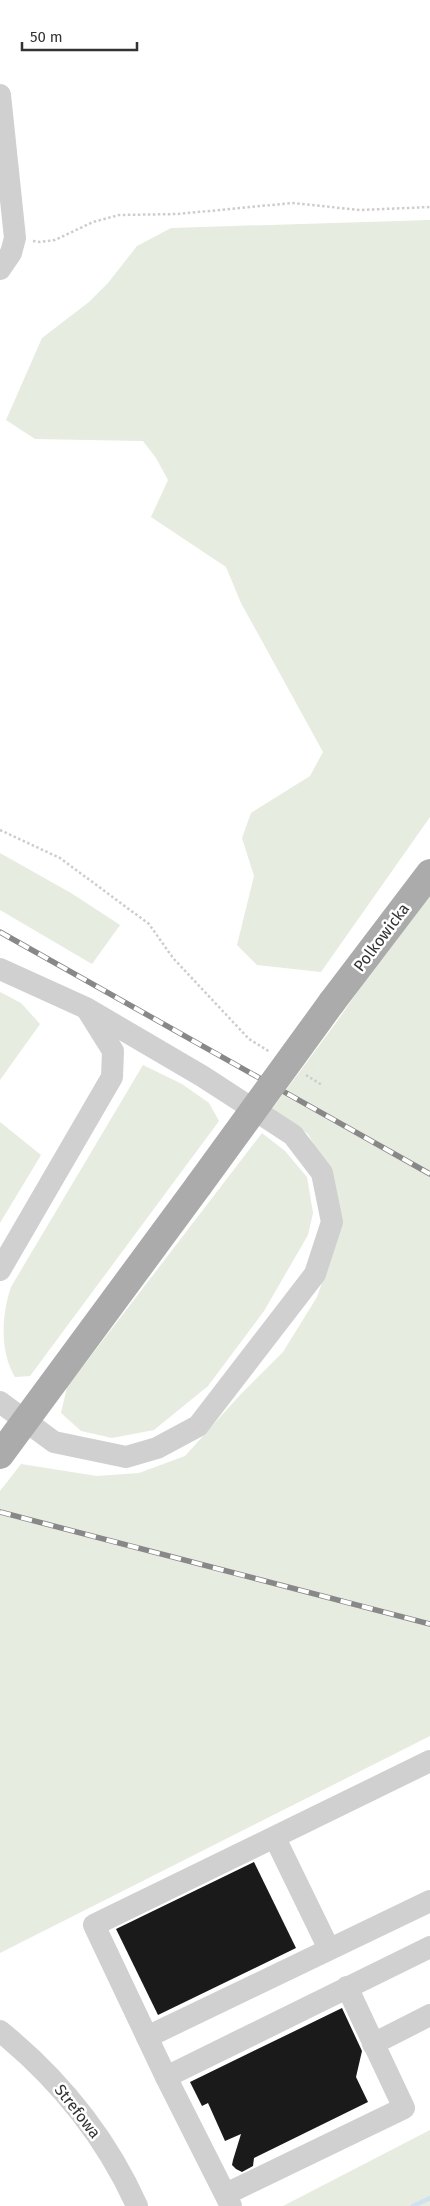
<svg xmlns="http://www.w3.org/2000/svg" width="430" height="2206" font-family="'Fira Sans',sans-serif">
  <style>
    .green { fill: #e6ecdf }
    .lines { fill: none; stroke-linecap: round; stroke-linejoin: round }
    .stream { stroke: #cfe2ee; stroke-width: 4.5 }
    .building { fill: #1a1a1a }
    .path { stroke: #cdcdcd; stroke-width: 2.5; stroke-dasharray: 2.5 2.5; stroke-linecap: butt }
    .minor { stroke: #d0d0d0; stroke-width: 22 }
    .major { stroke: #ababab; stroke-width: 28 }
    .rail-casing { stroke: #888; stroke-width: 5.5 }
    .rail { stroke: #fff; stroke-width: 4; stroke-dasharray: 11; stroke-linecap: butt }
    .major-bridge { stroke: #ababab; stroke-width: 28 }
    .labels { text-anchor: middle; stroke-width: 5; stroke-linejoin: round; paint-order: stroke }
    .street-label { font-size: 16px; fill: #333; stroke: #fff }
  </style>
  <rect width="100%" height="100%" fill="#fff"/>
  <g class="green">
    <polygon points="430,220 430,817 321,972 257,965 237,945 254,876 242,838 251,813 310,776 323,752 241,603 226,567 151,517 168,480 156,458 143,441 35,439 6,420 42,338 89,302 108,283 137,246 171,228"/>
    <polygon points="0,853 71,893 120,925 92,964 0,910"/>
    <polygon points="430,886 430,1736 0,1953 0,1491 21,1464 97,1476 139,1473 185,1456 240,1395 283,1352 317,1297 340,1232 324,1164 308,1134 272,1109 338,1020"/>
    <polygon points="0,992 21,1003 40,1024 0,1080"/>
    <path d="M 143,1065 L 182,1084 L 209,1103 L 219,1121 L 30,1376 L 15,1377 C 0,1353 1,1316 11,1287 Z"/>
    <polygon points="0,1122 41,1155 0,1223"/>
    <polygon points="262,1133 285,1151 307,1177 313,1213 308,1235 264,1311 208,1386 154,1430 112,1438 81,1431 61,1413 67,1387"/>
    <polygon points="430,2130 430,2206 283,2206"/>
  </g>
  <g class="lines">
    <polyline class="stream" points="413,2206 430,2198"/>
  </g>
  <g class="building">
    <polygon points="254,1862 296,1948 158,2015 116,1929"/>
    <polygon points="342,2008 362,2051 356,2077 368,2102 254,2158 253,2166 242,2172 236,2169 232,2165 233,2160 241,2134 225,2141 208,2103 202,2106 190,2082"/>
  </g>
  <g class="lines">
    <g class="path">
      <polyline points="33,241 40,242 55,240 93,222 119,215 178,214 292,203 360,210 430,207"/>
      <polyline points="0,830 60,858 149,924 173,958 249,1039 270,1052"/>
      <polyline points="306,1075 322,1085"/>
    </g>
    <g class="minor">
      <polyline points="0,95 15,238 11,253 0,269"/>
      <polyline points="0,969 86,1008 202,1076 293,1135 322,1173 332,1222 315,1274 198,1426 157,1448 126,1457 54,1442 0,1402"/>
      <polyline points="0,1270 112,1077 113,1051 88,1011"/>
      <polyline points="275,1838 329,1949"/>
      <path d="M 0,2031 C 59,2079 106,2137 137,2206"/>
      <polyline points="147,2037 430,1901"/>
      <polyline points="373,2044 430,2015"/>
      <polyline points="166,2077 430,1947"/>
      <polyline points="226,2194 404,2108 347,1987"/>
      <polyline points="231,2206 166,2077 94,1925 430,1761"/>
    </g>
    <g class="major">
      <polyline points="332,1002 430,873"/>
      <polyline points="0,1455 199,1185"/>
    </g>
    <g class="rail-casing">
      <g id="rail">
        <polyline points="0,932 430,1174"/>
        <polyline points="0,1512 430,1624"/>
      </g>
    </g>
    <use href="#rail" class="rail"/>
    <polyline class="major-bridge" points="199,1185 332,1002"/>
  </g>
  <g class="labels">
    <g class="street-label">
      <text transform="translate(381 937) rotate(-53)" y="6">Polkowicka</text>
      <text transform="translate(78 2111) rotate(52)" y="6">Strefowa</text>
    </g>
  </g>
  <path d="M22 42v8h115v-8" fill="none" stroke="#333333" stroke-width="2.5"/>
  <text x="30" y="42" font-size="15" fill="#333333" stroke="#ffffff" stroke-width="4" paint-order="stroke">50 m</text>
</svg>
